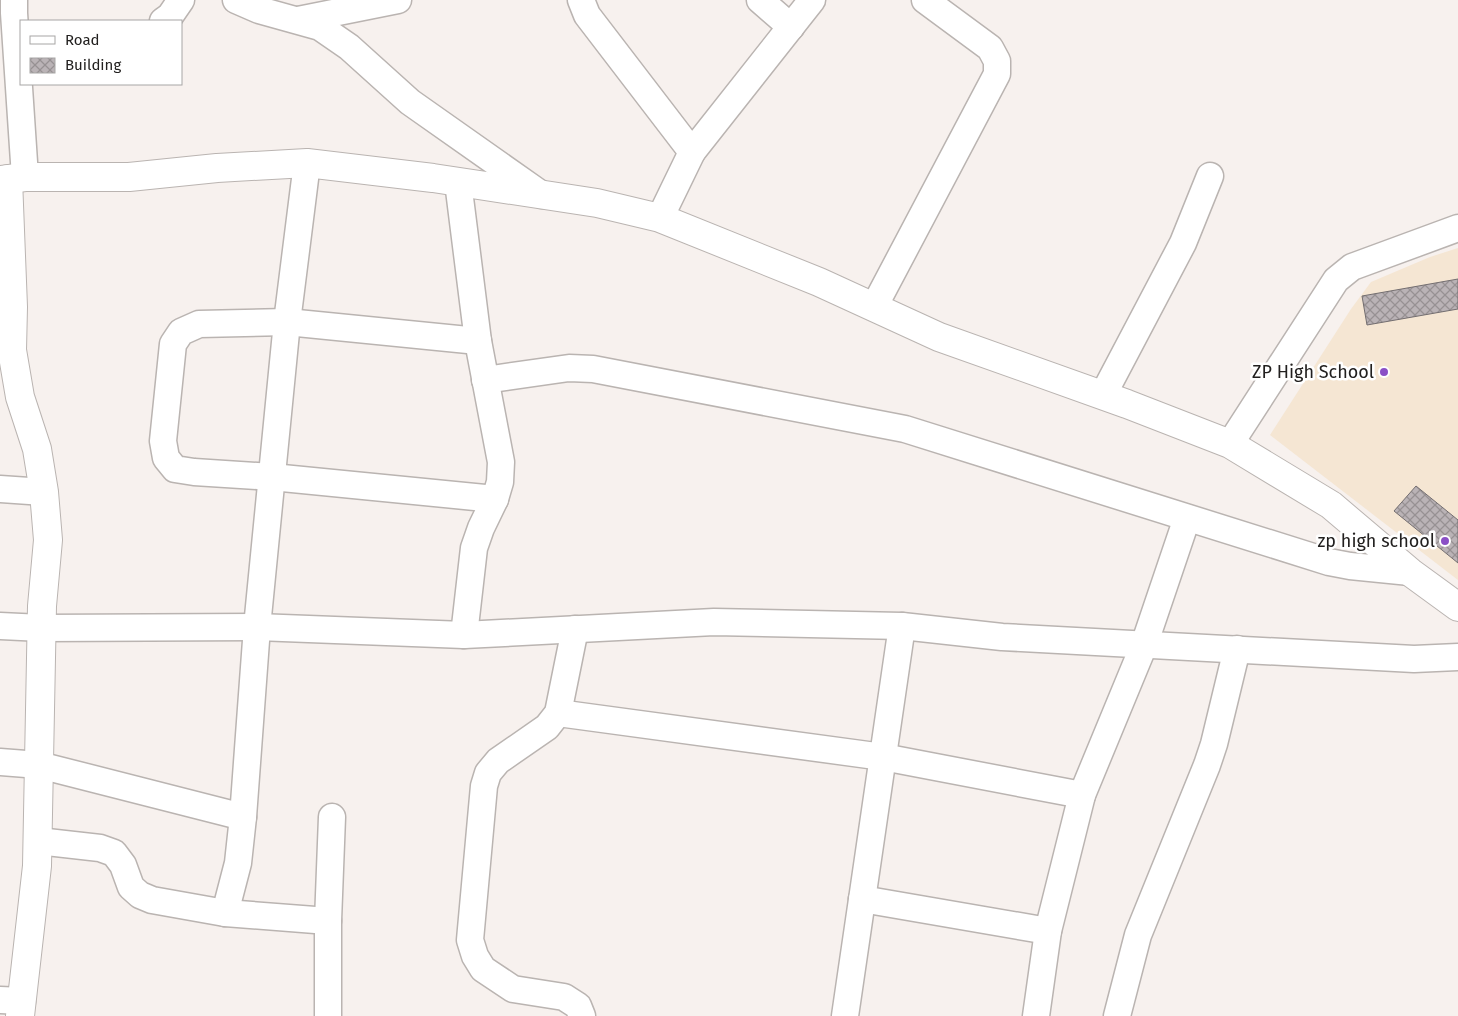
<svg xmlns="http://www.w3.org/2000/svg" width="1458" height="1016" font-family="'Fira Sans',sans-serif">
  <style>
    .education { fill: #f5e6d3 }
    .building { fill: url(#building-cross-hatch); stroke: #736e70 }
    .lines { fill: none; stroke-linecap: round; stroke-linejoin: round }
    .minor-casing { stroke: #bab4b1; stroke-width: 29 }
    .tertiary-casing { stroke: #bab4b1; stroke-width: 30 }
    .minor { stroke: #fff; stroke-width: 26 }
    .tertiary { stroke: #fff; stroke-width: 28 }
    .poi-dot { fill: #8a4fc6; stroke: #fff; stroke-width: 2 }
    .labels { text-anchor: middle; stroke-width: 5; stroke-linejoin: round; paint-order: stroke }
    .poi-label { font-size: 18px; fill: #22201f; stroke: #fff; text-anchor: end }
  </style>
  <defs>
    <pattern id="building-cross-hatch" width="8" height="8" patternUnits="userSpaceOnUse" patternTransform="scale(1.25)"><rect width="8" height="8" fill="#bab3b6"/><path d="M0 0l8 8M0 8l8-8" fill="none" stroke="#979193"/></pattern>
  </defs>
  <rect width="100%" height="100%" fill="#f7f1ee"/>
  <polygon class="education" points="1458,248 1458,580 1270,435 1351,309 1371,282 1430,257"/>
  <g class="building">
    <polygon points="1458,279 1458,309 1367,325 1362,296"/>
    <polygon points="1416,486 1458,520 1458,563 1394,511"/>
  </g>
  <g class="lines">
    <g class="minor-casing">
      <g id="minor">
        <polyline points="14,0 14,13 25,177"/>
        <polyline points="236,0 259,10 320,27 349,47 410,102 542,195"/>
        <polyline points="581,0 587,15 692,152 660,218"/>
        <polyline points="760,0 791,27"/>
        <polyline points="298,20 398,0"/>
        <polyline points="163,21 170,16 181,0"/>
        <polyline points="692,152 812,0"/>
        <polyline points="458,182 478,341 501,462 500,482 495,499 481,528 474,548 464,635"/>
        <polyline points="874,307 997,74 997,61 990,48 925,0"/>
        <polyline points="478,341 287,322 199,324 181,332 173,344 163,441 166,458 175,469 194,472 272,477 495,499"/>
        <polyline points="485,380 569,368 593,369 905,429 1329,562 1350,566 1410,572"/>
        <polyline points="1103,395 1183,243 1210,176"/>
        <polyline points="1230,444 1336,280 1352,267 1458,228"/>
        <polyline points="0,489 44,492"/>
        <polyline points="0,626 42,628 257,627 464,635 714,622 902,626 1002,637 1414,659 1458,657"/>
        <polyline points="575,629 558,713 547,727 498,761 488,773 484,786 470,940 475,956 483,969 513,989 564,997 578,1006 582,1016"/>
        <polyline points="558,713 883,757 1082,795"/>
        <polyline points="0,762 39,765 243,817"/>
        <polyline points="38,841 100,848 114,853 123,865 131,887 140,895 152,900 225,913 328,921"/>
        <polyline points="862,899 1048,931"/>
        <polyline points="225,913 238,863 243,817 257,627 287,322 307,163"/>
        <polyline points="0,1000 22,1001"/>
        <polyline points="328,1016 328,921 332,817"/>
        <polyline points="845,1016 902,626"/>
        <polyline points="1036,1016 1048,931 1082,795 1144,645 1187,518"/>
        <polyline points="1117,1016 1138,935 1207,765 1214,744 1237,649"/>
      </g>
    </g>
    <g class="tertiary-casing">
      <g id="tertiary">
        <polyline points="8,179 13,307 12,350 20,397 37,449 44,492 48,540 42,606 37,866 20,1016"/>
        <polyline points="0,180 25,177 129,177 217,168 307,163 433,178 597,203 660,218 819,282 939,337 1127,404 1230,444 1331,505 1410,572 1458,607"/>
      </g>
    </g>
    <use href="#minor" class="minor"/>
    <use href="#tertiary" class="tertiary"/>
  </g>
  <g class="poi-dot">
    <circle cx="1384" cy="372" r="5"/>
    <circle cx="1445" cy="541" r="5"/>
  </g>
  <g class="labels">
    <g class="poi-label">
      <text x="1374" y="378">ZP High School</text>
      <text x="1435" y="547">zp high school</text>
    </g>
  </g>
  <rect x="20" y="20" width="162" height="65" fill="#ffffff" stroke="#a7a6a5"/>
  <rect x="30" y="36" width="25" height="8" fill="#ffffff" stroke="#a7a6a5"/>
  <text x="65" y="45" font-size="15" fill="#22201f">Road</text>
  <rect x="30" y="58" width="25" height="15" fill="url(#building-cross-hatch)" stroke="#a7a6a5"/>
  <text x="65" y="70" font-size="15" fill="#22201f">Building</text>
</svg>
